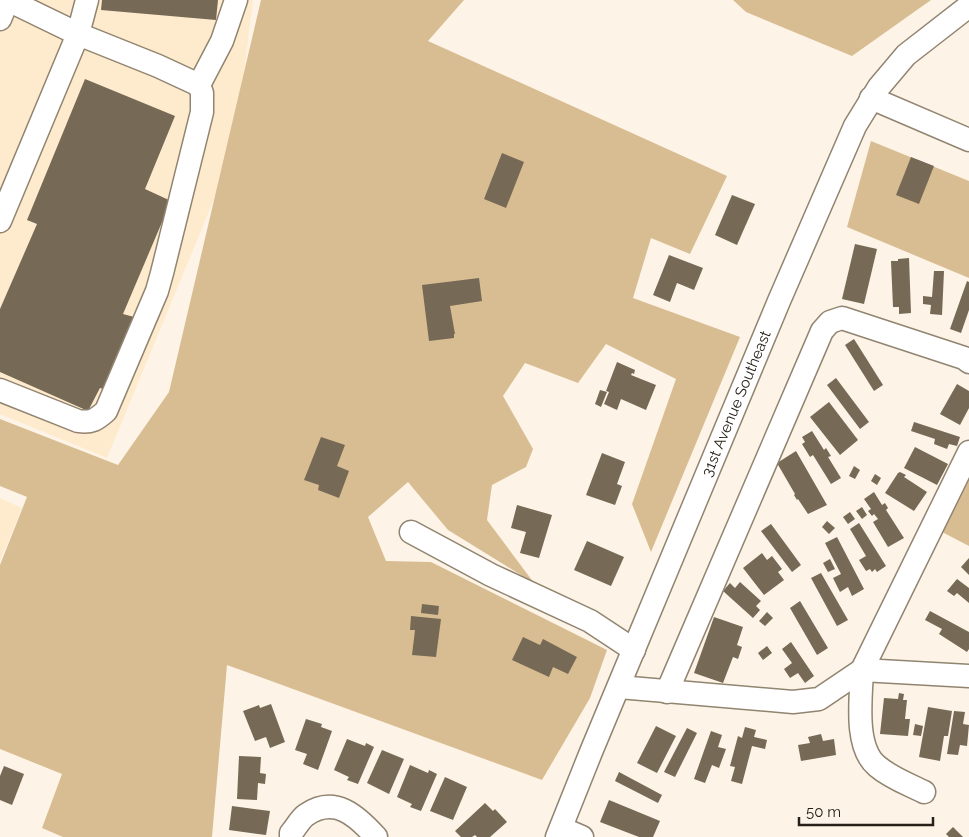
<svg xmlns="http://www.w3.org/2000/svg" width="969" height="837" font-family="Raleway,sans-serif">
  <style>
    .built { fill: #feebce }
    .green { fill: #d9bd92 }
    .building { fill: #766955 }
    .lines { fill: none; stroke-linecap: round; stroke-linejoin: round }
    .minor-casing { stroke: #918470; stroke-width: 25 }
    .minor { stroke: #fff; stroke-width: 22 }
    .labels { text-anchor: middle; stroke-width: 5; stroke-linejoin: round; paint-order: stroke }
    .street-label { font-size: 15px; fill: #262018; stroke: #fdf4e7 }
  </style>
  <rect width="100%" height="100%" fill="#fdf4e7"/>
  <g class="built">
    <polygon points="0,0 253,0 239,114 215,197 107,458 0,414"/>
    <polygon points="0,498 22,508 0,561"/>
  </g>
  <g class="green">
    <polygon points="261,0 464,0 428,41 727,176 690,254 651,238 633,298 740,337 651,552 632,504 676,379 606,344 578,383 525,363 503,396 533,449 526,467 492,485 487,520 534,583 448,530 408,482 368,517 386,561 431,562 607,650 590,698 542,780 227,665 212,837 63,837 42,828 62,774 0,749 0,565 27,497 0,486 0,419 118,465 169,392"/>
    <polygon points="733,0 931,0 852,56 746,12"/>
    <polygon points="871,141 969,181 969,278 847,227"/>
    <polygon points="969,476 969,546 942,532"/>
  </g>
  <g class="building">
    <polygon points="102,0 218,0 216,20 101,10"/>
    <polygon points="85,79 175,116 145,189 171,201 123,314 134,317 106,390 100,388 88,411 0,372 0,309 37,224 27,220"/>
    <polygon points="502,153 524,162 506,208 484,199"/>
    <polygon points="911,157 934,166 919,204 896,195"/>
    <polygon points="732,195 755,204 737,245 715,235"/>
    <polygon points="855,244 877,249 864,304 842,299"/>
    <polygon points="669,255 703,268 694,290 677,283 670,302 653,295"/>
    <polygon points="909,258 911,313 899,314 899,307 893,307 891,261 898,261 898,259"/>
    <polygon points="934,271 944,271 942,315 930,314 931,305 923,304 923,296 932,297"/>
    <polygon points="479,278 482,301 450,306 455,334 454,334 454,338 429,341 422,285"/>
    <polygon points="967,281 969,282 969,310 961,333 950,329"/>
    <polygon points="854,339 883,385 874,391 845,345"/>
    <polygon points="617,362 635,370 634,374 632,373 631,375 656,385 646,410 621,399 617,410 604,404 609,392 606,391"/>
    <polygon points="836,378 869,422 860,429 827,385"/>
    <polygon points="957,384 969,391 969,408 960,425 940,414"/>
    <polygon points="600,390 607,392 601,407 595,404"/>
    <polygon points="829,402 858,440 840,455 810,417"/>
    <polygon points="914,422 960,437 957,446 949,444 947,449 934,444 935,439 911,431"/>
    <polygon points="812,431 824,450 826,448 831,456 828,457 841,478 831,484 813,455 810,457 802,444 805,442 802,437"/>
    <polygon points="321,437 345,445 337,466 349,471 339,498 318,490 319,485 304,480"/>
    <polygon points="915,447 948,464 937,485 904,468"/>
    <polygon points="796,451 827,505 808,514 798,499 797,500 794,495 795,494 777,463"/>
    <polygon points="602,453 625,462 617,484 622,486 615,505 586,495"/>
    <polygon points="854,466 860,470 855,479 849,476"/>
    <polygon points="900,472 906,475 904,477 927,492 914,511 885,493 898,473"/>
    <polygon points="875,474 881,478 877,485 871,481"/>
    <polygon points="874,492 882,505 885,503 888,508 886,510 904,538 888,547 873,522 878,519 874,514 872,516 868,511 871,509 864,499"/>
    <polygon points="517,505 552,515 539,558 520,553 526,532 511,528"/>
    <polygon points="862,507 867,515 862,519 856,511"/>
    <polygon points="850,512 855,519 848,524 843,517"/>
    <polygon points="827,521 835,528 829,534 822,527"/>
    <polygon points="859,523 886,566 877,572 875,569 872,572 870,569 866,571 859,560 866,556 850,529"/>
    <polygon points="771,524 801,565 792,572 761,531"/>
    <polygon points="837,537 864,589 852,596 848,587 840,592 833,578 841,574 825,543"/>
    <polygon points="587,541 624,557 611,586 574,570"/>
    <polygon points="762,553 767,560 772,556 782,569 778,572 784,580 764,595 743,568"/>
    <polygon points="969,558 969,575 961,567"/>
    <polygon points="830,559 835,569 828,572 823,563"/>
    <polygon points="821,573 848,620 837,626 811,578"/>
    <polygon points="957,579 969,588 969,603 957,593 954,596 947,591"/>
    <polygon points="740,582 761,601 756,606 760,610 753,618 723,591 730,583 735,588"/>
    <polygon points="800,601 828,648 817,655 790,608"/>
    <polygon points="422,604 439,606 438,615 421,613"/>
    <polygon points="930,611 969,632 969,649 967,652 939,634 942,629 925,620"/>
    <polygon points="767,612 773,618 765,626 759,621"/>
    <polygon points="411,616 441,619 436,657 412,655 415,630 410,630"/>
    <polygon points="714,617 743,627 737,645 742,647 738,659 733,657 723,683 694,673"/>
    <polygon points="523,637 540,645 543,639 577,657 568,674 553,667 549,677 512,660"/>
    <polygon points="791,642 814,676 805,683 798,673 790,678 784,669 792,663 782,649"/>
    <polygon points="767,646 772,653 763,660 758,653"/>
    <polygon points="899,693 904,694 903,700 907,700 905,719 910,719 908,736 880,734 884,698 898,699"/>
    <polygon points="271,704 285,742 270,748 266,737 255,741 243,711 259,705 260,708"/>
    <polygon points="928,707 952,711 948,736 944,736 940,761 919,757"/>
    <polygon points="954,711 965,712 963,724 969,725 967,746 960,745 958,755 947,754"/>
    <polygon points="306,719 322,724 321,727 332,731 318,770 303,764 307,754 295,750"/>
    <polygon points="915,724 923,726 921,736 913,735"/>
    <polygon points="656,726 676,736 657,773 637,763"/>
    <polygon points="745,727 756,730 754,737 767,740 765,749 752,746 742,784 731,781 735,767 730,766 738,736 742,738"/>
    <polygon points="687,728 697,733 675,777 664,772"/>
    <polygon points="711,731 722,735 718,747 726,749 719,768 712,765 705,783 694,779"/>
    <polygon points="821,734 823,741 834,739 836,755 801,761 798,745 810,743 808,737"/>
    <polygon points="347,739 365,746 366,743 374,747 358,784 347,780 349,777 334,770"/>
    <polygon points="382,750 404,759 389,794 367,783"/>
    <polygon points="239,756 261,757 260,773 266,774 265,784 258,783 257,800 237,799"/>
    <polygon points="410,765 428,773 429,770 437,774 421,811 410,807 412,804 397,797"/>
    <polygon points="4,766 24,774 12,805 0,800 0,776"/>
    <polygon points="619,772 662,795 658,803 615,781"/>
    <polygon points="445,777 467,787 453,820 430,811"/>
    <polygon points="609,800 660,821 653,837 639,837 600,822"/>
    <polygon points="485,803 493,811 495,809 507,822 490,837 477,837 475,835 472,837 461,837 455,831"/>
    <polygon points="232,806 270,811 266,835 229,830"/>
    <polygon points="953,827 963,837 949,837 946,834"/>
  </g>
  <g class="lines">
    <g class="minor-casing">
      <g id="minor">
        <polyline points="8,0 78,34 87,0"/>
        <polyline points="0,19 8,0"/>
        <polyline points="199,85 222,41 236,0"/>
        <polyline points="871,98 969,140"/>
        <path d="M 0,221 L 78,34 L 158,66 L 199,85 L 202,93 L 202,112 L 162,273 L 157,291 L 106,411 C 96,420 91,423 78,421 L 0,390"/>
        <polyline points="969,452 862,670 969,676"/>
        <polyline points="411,532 491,575 590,621 634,650"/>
        <path d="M 862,670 C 861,698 854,747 877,766 C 891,778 908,784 924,792"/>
        <polyline points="619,687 793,702 819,699 862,670"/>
        <polyline points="667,692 822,331 830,322 842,318 964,358 969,362"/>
        <polyline points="561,828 582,837"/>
        <path d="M 291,837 L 291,833 C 296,828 300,819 306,815 C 335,795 357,816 376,837"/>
        <path id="s1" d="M 557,837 L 591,752 L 779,301 L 855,126 L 879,87 L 906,55 L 969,6"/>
      </g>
    </g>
    <use href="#minor" class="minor"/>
  </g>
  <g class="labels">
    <g class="street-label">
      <text dy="5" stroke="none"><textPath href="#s1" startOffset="469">31st Avenue Southeast</textPath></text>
    </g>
  </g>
  <path d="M799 817v8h134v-8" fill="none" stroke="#262018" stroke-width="2.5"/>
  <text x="806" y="817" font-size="15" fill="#262018" stroke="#fdf4e7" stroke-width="4" paint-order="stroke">50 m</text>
</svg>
